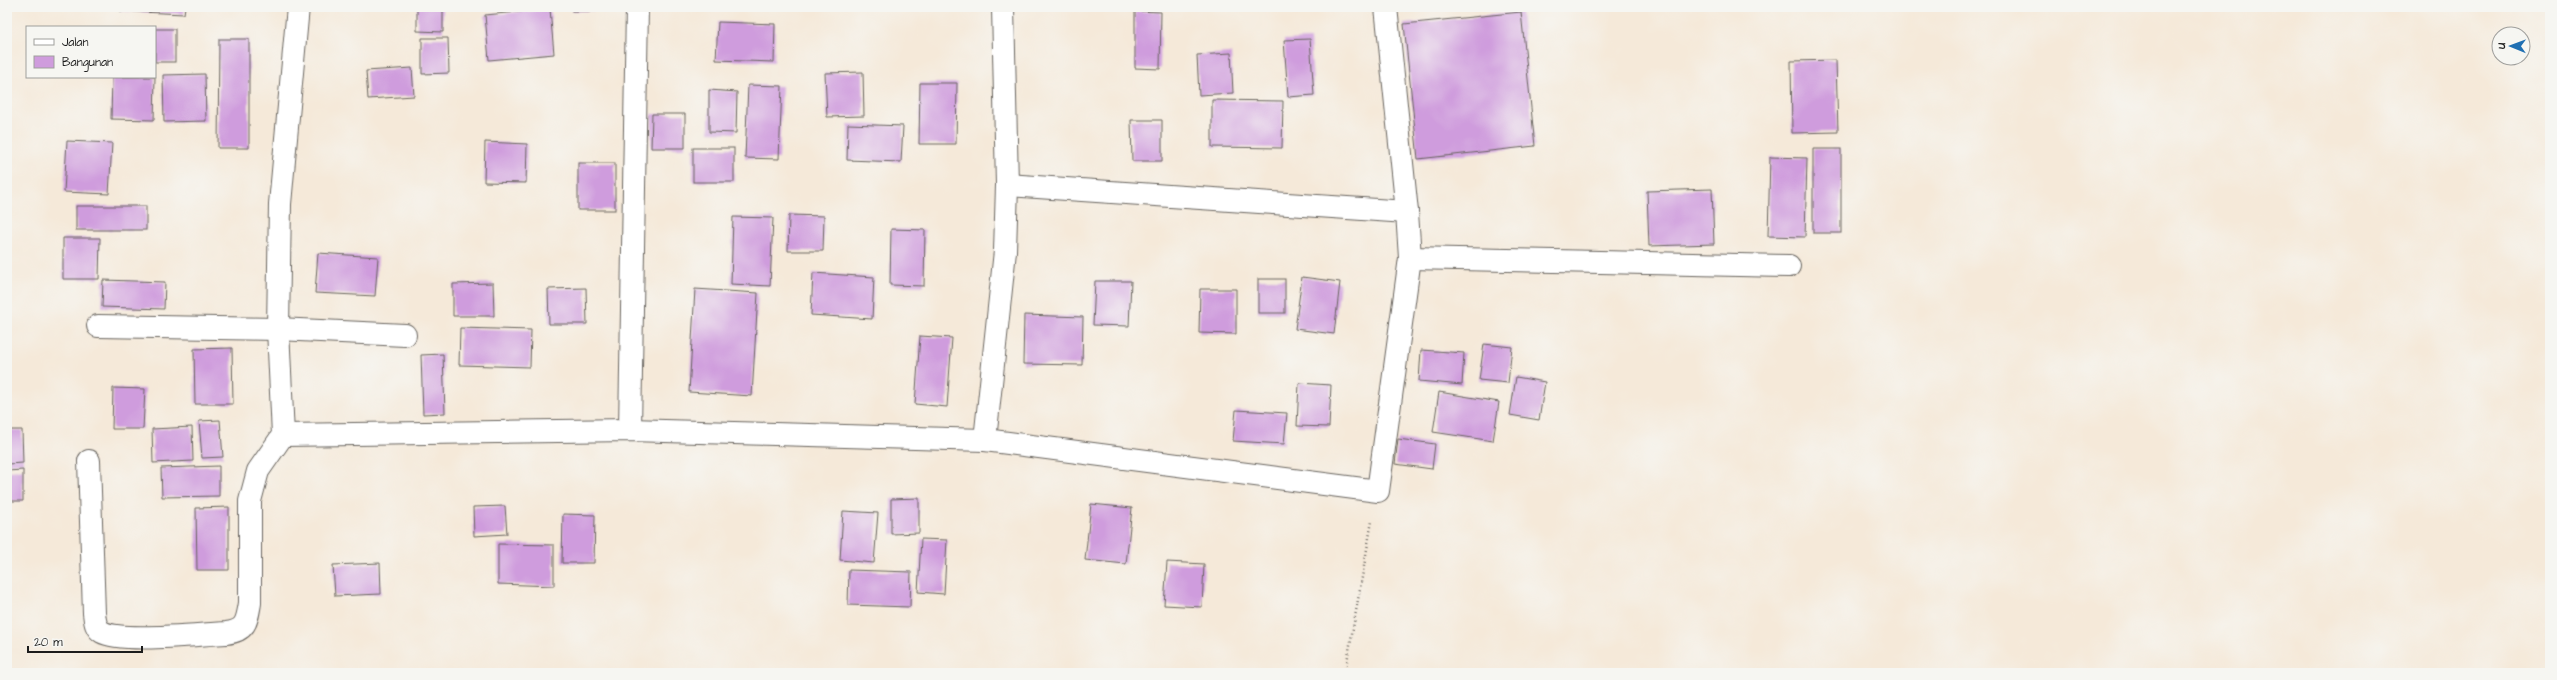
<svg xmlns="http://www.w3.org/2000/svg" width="2557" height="680" font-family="'Architects Daughter',sans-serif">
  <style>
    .building { fill: #cf9cdd }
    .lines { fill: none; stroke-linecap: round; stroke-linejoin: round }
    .minor-casing { stroke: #68645e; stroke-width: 24 }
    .path { stroke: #68645e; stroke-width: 2.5; stroke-dasharray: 1 3; stroke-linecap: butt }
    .minor { stroke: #fff; stroke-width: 22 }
  </style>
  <rect width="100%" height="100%" fill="#f6f6f2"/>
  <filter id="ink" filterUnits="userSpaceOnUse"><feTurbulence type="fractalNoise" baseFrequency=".025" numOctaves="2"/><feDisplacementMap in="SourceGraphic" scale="8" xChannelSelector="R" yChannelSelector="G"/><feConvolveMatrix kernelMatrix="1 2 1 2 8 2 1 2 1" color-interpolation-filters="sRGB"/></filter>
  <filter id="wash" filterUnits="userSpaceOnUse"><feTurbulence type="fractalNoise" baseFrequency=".012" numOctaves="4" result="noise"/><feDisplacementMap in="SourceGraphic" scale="16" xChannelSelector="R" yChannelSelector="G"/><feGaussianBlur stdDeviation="0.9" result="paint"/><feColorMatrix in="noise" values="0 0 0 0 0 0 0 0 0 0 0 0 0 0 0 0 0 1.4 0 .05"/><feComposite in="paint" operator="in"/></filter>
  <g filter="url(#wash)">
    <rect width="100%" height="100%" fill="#f5e9d9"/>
    <g id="blocks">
      <g class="building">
        <polygon points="121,7 185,7 184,14 120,11"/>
        <polygon points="417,7 443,7 443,32 417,31"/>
        <rect x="572" y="7" width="22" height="4"/>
        <polygon points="550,9 554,54 489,60 485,15"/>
        <polygon points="1135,11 1161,12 1160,69 1135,68"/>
        <polygon points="1521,12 1535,146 1418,159 1404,24"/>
        <polygon points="718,22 775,24 774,62 716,60"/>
        <rect x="155" y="29" width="20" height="33"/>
        <polygon points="422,38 448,38 449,73 422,74"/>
        <polygon points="219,39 249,39 249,148 218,148"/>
        <polygon points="1310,39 1314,95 1288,97 1284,40"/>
        <polygon points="1231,53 1233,93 1199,95 1197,55"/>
        <polygon points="1836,60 1838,132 1792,133 1791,61"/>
        <polygon points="412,68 414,96 368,99 366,71"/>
        <polygon points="863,72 864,116 827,117 825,73"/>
        <polygon points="205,74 206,121 164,122 163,75"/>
        <polygon points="112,77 155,77 154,120 111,119"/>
        <polygon points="920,83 957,83 956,144 919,144"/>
        <polygon points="748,85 782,86 779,159 745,158"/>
        <polygon points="709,90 737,92 736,133 709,132"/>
        <polygon points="1212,100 1283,101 1282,148 1212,147"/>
        <polygon points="652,114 685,114 685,148 651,148"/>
        <polygon points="1131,120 1162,120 1162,161 1132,161"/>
        <polygon points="848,124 903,126 901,162 847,160"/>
        <polygon points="67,141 112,143 109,194 64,192"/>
        <polygon points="485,142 527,144 526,183 484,182"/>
        <rect x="693" y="148" width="41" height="34"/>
        <rect x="1813" y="149" width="28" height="84"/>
        <polygon points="1770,157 1807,158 1805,237 1768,236"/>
        <rect x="578" y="163" width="37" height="47"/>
        <polygon points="1712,189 1714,244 1649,246 1647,191"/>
        <rect x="76" y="206" width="70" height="24"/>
        <polygon points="789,215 824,216 823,251 788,251"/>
        <polygon points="733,217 773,218 770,286 731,284"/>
        <polygon points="891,229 925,230 924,286 890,285"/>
        <polygon points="63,238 100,238 99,279 63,279"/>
        <polygon points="318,253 378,257 375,296 315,293"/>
        <polygon points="813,273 874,277 872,319 811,315"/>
        <polygon points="1302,277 1340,282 1334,334 1295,329"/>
        <rect x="1258" y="279" width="27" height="34"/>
        <polygon points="103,280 165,282 164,309 102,307"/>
        <polygon points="1095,281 1131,281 1129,326 1093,325"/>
        <polygon points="493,283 494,316 453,316 453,284"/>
        <polygon points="586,288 587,324 549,324 548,289"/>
        <polygon points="695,289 758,293 752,396 689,392"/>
        <polygon points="1200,289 1236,289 1236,334 1199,333"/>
        <polygon points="1024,315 1083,317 1082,365 1023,364"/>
        <polygon points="460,328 531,330 530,367 459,365"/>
        <polygon points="920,336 952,338 947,407 915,404"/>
        <polygon points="1484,344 1512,347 1508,383 1479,380"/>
        <polygon points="232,348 233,404 195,404 194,349"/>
        <polygon points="1421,350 1464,353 1462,385 1419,381"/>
        <polygon points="443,354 445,413 423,414 421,355"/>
        <polygon points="1516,377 1545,382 1539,420 1510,415"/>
        <polygon points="1299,383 1331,385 1329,427 1297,426"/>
        <polygon points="113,388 145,389 143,429 112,429"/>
        <polygon points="1439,392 1499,402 1493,441 1433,432"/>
        <polygon points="1236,410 1287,413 1284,444 1233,441"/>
        <polygon points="220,420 223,457 202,458 199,421"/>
        <polygon points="192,427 193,461 153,463 152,429"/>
        <polygon points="7,430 22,430 23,463 7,464"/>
        <polygon points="1398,439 1435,444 1432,469 1395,464"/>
        <polygon points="219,466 219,496 162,497 161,468"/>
        <polygon points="23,470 23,501 7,501 7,471"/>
        <polygon points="919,498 919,533 891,534 891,499"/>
        <polygon points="1091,504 1132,508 1126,564 1085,560"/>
        <polygon points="505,506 507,534 474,536 473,507"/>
        <polygon points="229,507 229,570 197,570 196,508"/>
        <polygon points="843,511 878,513 874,563 840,560"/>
        <polygon points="563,514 595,515 594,563 562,563"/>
        <polygon points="921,539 947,540 944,594 918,592"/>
        <polygon points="498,544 554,545 554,586 498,584"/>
        <polygon points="1167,562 1204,564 1202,607 1164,605"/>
        <polygon points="380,563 381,594 335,596 333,565"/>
        <polygon points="849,570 911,572 910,607 848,605"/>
      </g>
    </g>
  </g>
  <g filter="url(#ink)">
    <use href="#blocks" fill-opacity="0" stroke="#68645e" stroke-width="1"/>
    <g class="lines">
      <g class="minor-casing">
        <g id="minor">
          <polyline points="1007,185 1407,212"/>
          <polyline points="1410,258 1789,266"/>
          <polyline points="98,326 278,329 405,335"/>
          <polyline points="630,430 637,7"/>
          <polyline points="283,435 630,430 985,440 1378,491 1410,258 1407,212 1386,7"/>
          <polyline points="985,440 1005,251 1007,185 1003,7"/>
          <path d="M 89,461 L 94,613 C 95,620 95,628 102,632 C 122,643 200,634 226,633 C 246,631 247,621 250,603 L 250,501 L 258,471 L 283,435 L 278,329 L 280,204 L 298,7"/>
        </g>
      </g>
      <polyline class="path" points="1345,673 1372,521"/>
      <use href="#minor" class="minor"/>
    </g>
  </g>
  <rect width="2557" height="680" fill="none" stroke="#f6f6f2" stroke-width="24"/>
  <rect x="26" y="26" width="130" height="52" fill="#f6f6f2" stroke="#9f9f9c"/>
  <rect x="34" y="39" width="20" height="6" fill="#ffffff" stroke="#9f9f9c"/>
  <text x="62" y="46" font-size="12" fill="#1c1c1c">Jalan</text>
  <rect x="34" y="56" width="20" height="12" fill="#cf9cdd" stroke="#9f9f9c"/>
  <text x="62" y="66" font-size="12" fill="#1c1c1c">Bangunan</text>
  <g transform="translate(2511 46) rotate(271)"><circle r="19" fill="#f6f6f2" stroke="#9f9f9c"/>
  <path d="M0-3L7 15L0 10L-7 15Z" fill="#1f6fb2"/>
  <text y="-6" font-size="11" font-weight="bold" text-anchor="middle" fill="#1c1c1c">U</text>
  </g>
  <path d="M28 646v6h114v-6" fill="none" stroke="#1c1c1c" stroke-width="2"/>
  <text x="34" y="646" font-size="12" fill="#1c1c1c" stroke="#f6f6f2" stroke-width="3" paint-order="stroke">20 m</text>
</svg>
